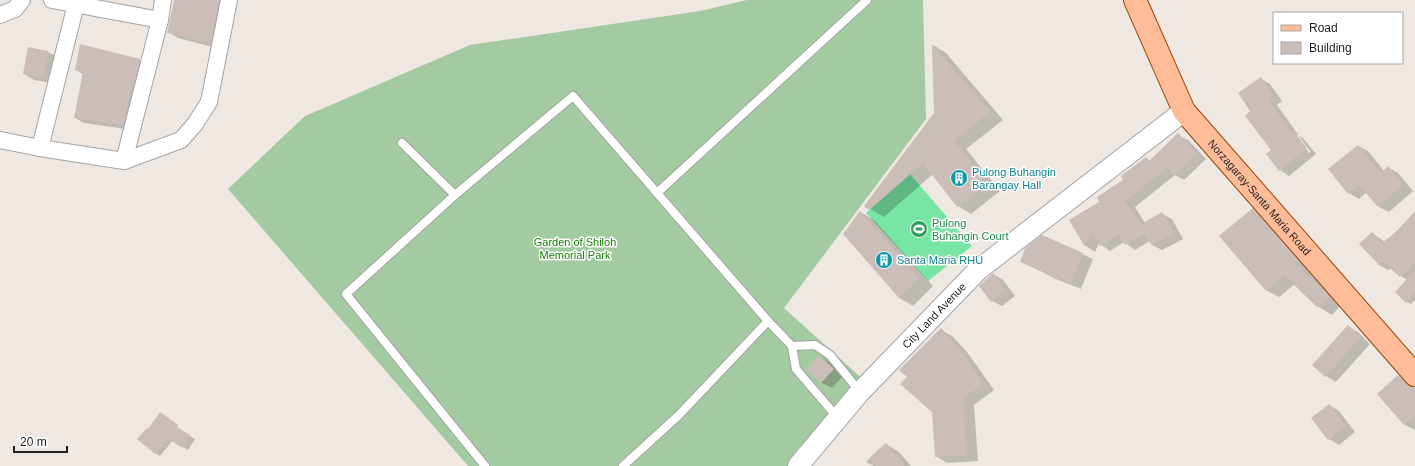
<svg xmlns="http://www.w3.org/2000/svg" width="1415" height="466" font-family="Helvetica,sans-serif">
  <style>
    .cemetery { fill: #a4caa1 }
    .pitch { fill: #79e5a4 }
    .shadow { fill: #0003; fill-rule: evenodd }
    .building { fill: #cbbdb8 }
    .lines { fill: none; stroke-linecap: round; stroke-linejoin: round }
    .service-casing { stroke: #a4a4a4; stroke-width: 10 }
    .minor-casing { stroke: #a4a4a4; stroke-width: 18 }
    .tertiary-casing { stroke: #a4a4a4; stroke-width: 22 }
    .primary-casing { stroke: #974400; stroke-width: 24 }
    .service { stroke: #fff; stroke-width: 8 }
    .minor { stroke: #fff; stroke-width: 16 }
    .tertiary { stroke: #fff; stroke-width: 20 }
    .primary { stroke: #ffbc98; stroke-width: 22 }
    .labels { text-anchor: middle; stroke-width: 3; stroke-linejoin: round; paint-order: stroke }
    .culture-label { font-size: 11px; fill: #0d838f; stroke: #fff; text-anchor: start }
    .street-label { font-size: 11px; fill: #1d1d1d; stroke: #fff }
    .leisure-label { font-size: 11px; fill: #27864d; stroke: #fff; text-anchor: start }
    .park-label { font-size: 11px; fill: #148403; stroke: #fff }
  </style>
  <rect width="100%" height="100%" fill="#efe8e2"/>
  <polygon class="cemetery" points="747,0 923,0 926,119 784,308 867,383 798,466 468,466 228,189 305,116 470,45 700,11"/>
  <polygon class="pitch" points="910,174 972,246 928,281 866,213"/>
  <g class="shadow">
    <polygon points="175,0 230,0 220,49 178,38 168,32"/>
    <polygon points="81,45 140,60 150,65 133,130 84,123 75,118 83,74 76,70"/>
    <polygon points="933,45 946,53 1003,120 966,149 1000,191 971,214 958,206 933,174 884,217 865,206 935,113"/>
    <polygon points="48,52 57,57 52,83 34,80 24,74"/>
    <path d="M 1261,79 L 1270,84 L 1282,101 L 1277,105 L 1299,136 L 1303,138 L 1316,154 L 1289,176 L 1280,170 L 1272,150 ZM 1295,135 L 1298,135 L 1311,152 L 1309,153 Z"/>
    <polygon points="1178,135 1188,140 1206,159 1184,180 1175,175 1135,207 1145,223 1162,214 1172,219 1183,239 1162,250 1152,245 1150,241 1135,250 1124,242 1110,251 1099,243 1095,252 1086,246 1071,221 1101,202 1146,158 1151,161"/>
    <polygon points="1358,146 1368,151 1384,171 1388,167 1398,173 1413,191 1389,212 1379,207 1367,192 1359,199 1349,193"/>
    <polygon points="1253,210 1265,217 1311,269 1308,271 1342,304 1332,315 1319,307 1295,284 1279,297 1266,290"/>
    <polygon points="860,212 874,220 933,286 913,306 899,298"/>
    <polygon points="1415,214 1415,300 1411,304 1407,302 1407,280 1391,268 1388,270 1379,265 1372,233 1385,242"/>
    <polygon points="1042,236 1093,259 1081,289 1056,279 1021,261"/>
    <polygon points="993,274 1003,280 1015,296 1002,306 992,301"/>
    <polygon points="1348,327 1358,332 1370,344 1336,382 1326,376 1313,365"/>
    <polygon points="941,330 952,336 967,352 994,390 974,405 978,461 947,463 936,456 933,412 908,377"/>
    <polygon points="819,356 829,362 844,375 832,388 822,383 807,369"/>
    <polygon points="1398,376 1408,382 1415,389 1415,430 1405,425 1378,394"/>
    <polygon points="1329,405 1339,411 1355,432 1339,445 1329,439 1313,418"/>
    <polygon points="165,416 178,425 176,428 195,439 188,450 173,440 160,456 155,453 149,430"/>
    <polygon points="886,444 899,452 911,466 874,466 866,462"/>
  </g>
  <g class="building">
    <polygon points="174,0 219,0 211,44 195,41 195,39 167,33"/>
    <polygon points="80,44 140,59 135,81 133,80 123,125 74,118 83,72 75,70"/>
    <polygon points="932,44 990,112 954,141 987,183 957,207 923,163 869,210 864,206 934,113"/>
    <polygon points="28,47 48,51 43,78 23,74"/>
    <polygon points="1261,77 1273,95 1268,99 1292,133 1294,132 1307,148 1279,171 1266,154 1271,150 1245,116 1250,111 1238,93"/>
    <polygon points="1178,133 1197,153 1174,175 1167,168 1125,201 1141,224 1162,212 1174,233 1151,245 1145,234 1125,245 1119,234 1100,246 1091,232 1085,247 1069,220 1099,202 1097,197 1123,180 1121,176 1146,157 1149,161"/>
    <polygon points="1358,145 1381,173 1388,166 1404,185 1378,207 1359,185 1348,194 1328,169"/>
    <polygon points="1253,208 1299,261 1296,264 1330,296 1318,308 1284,275 1266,291 1219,236"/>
    <polygon points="860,211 919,278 899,298 843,234"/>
    <polygon points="1415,211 1415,262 1400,277 1383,262 1379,265 1359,244 1372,232 1382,243 1396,232"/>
    <polygon points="1042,235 1083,253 1071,284 1045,274 1046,273 1020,262 1025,248"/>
    <polygon points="1415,270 1415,293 1406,303 1395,292"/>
    <polygon points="993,273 1006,290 991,302 979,286"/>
    <polygon points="1348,325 1361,337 1325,377 1312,365"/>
    <polygon points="941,328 956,344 984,384 963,398 967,455 935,457 932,412 900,384 907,377 899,370"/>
    <polygon points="819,355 834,369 821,383 806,369"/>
    <polygon points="1398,375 1415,391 1415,416 1404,425 1377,394"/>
    <polygon points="1329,404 1346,426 1328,440 1311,418"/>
    <polygon points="160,412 174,422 172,424 190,435 183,448 168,439 155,454 137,439 147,428 148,429"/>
    <polygon points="886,443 905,466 876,466 869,458"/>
  </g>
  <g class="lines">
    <g class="service-casing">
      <g id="service">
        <polyline points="402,143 455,195"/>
        <polyline points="657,193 867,0"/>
        <polyline points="768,321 792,346 796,369 837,417"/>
        <polyline points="792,346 815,345 830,355 860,392"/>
        <polyline points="485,466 346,294 455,195 573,96 768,321 679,415 623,466"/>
      </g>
    </g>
    <g class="minor-casing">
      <g id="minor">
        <polyline points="52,0 160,20 163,0"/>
        <polyline points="0,15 15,9 22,0"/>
        <polyline points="0,140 40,148 77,0"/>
        <polyline points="40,148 124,161 181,140 195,124 209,102 229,0"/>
        <polyline points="124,161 160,20"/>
      </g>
    </g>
    <g class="tertiary-casing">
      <g id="tertiary">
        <path id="s1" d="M 798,466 L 860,392 L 978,270 L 1184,111"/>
      </g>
    </g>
    <g class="primary-casing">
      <g id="primary">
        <path id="s2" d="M 1135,0 L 1184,111 L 1415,375"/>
      </g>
    </g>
    <use href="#service" class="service"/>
    <use href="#minor" class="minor"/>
    <use href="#tertiary" class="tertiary"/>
    <use href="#primary" class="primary"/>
  </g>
  <defs>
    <g id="building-disc" transform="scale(0.9)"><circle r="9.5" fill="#0f9aa8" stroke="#fff"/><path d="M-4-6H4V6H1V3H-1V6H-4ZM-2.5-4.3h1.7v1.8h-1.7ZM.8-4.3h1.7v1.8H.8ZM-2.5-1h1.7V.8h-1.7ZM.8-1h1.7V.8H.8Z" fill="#fff"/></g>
    <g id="stadium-disc" transform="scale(0.9)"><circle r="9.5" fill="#2e9e5b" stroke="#fff"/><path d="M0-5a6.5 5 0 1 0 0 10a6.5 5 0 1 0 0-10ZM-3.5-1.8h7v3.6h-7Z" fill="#fff"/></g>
  </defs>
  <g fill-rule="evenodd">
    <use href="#building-disc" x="959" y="178"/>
    <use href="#stadium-disc" x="919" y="229"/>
    <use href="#building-disc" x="884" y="260"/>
  </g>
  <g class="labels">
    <g class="culture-label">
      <text x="972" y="176">Pulong Buhangin<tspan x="972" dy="13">Barangay Hall</tspan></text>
      <text x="897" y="264">Santa Maria RHU</text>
    </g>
    <g class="street-label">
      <text dy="4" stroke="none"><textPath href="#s2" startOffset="236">Norzagaray-Santa Maria Road</textPath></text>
      <text dy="4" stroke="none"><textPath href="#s1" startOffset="203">City Land Avenue</textPath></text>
    </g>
    <g class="leisure-label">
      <text x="932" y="227">Pulong<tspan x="932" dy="13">Buhangin Court</tspan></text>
    </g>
    <g class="park-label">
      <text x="575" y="246">Garden of Shiloh<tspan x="575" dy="13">Memorial Park</tspan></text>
    </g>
  </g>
  <rect x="1273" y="12" width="130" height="52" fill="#ffffff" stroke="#a5a5a5"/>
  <rect x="1281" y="25" width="20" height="6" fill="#ffbc98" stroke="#a5a5a5"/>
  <text x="1309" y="32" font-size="12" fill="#1d1d1d">Road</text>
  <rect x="1281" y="42" width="20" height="12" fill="#cbbdb8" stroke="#a5a5a5"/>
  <text x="1309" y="52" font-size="12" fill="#1d1d1d">Building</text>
  <path d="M14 446v6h53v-6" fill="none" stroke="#1d1d1d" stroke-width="2"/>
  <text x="20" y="446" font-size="12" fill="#1d1d1d" stroke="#ffffff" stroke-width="3" paint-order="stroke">20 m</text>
</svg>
